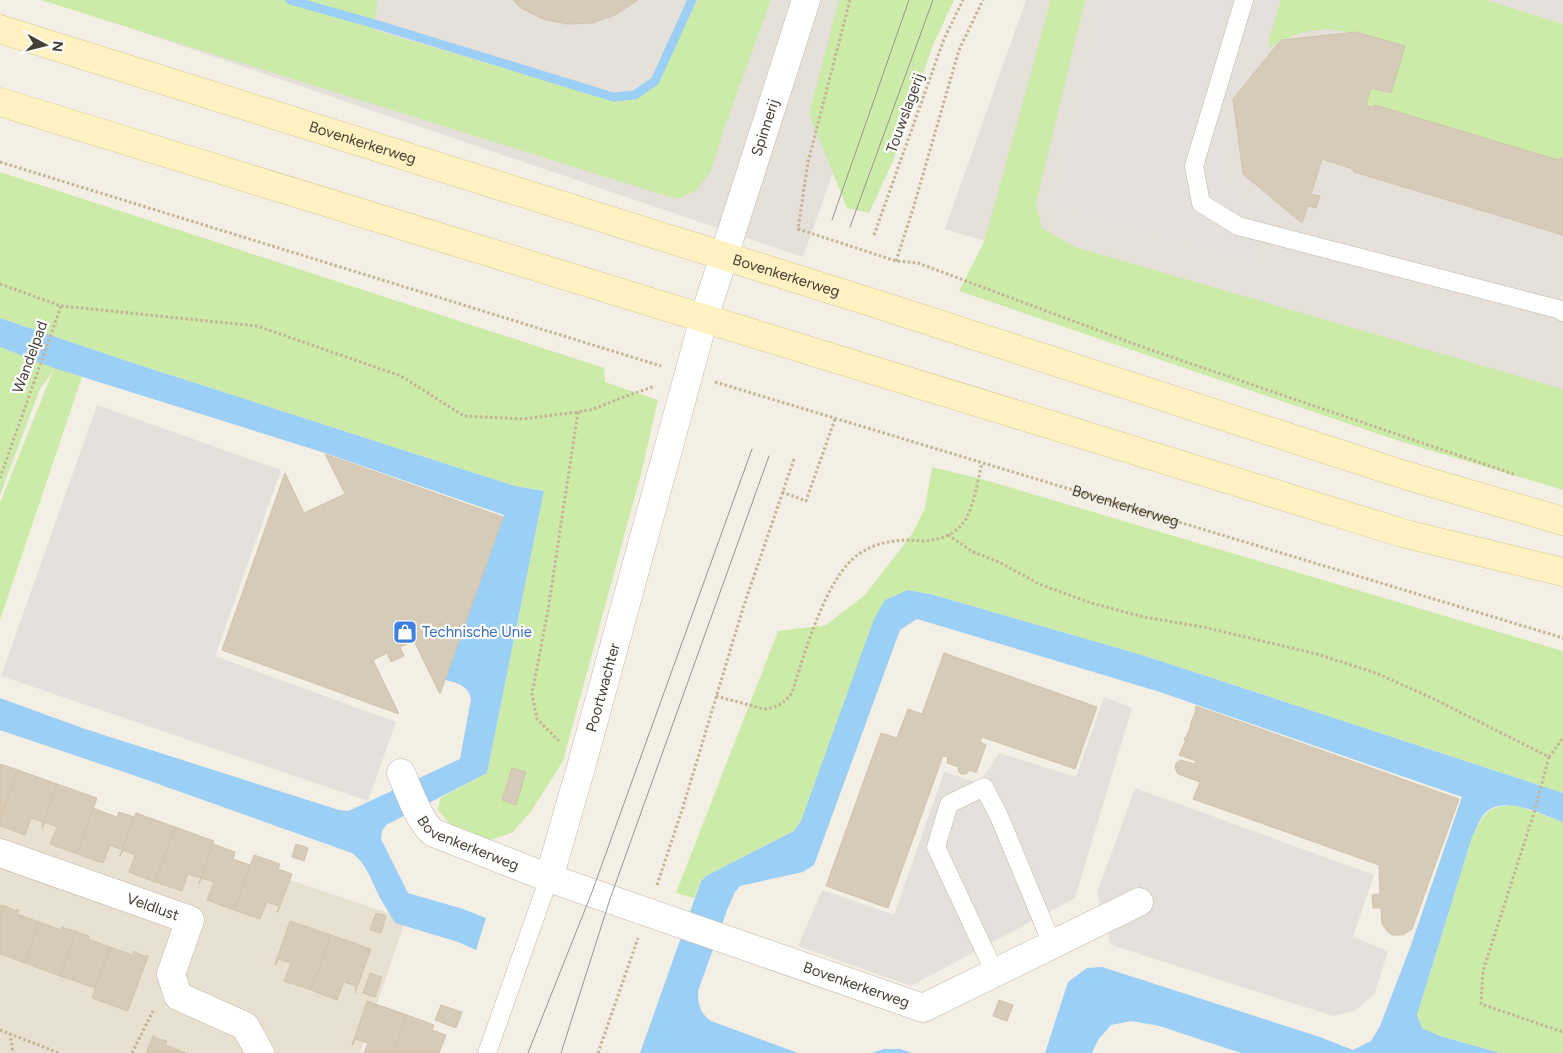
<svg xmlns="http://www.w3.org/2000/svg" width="1563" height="1053" font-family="Figtree,sans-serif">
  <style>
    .residential { fill: #e8e1d2 }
    .industrial { fill: #e5e0d9 }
    .green { fill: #cceba9 }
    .parking { fill: #e4e1dd }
    .water { fill: #9bcff6 }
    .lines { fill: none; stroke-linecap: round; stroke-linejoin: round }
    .stream { stroke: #9bcff6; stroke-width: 9 }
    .building { fill: #d6cbb9; stroke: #d1c3ab }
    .service-casing { stroke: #c0b7a6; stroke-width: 19 }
    .minor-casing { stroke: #c0b7a6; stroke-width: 29 }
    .secondary-casing { stroke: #d7c690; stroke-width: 29 }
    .path { stroke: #c3b496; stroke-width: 3; stroke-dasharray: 2.5 2.5; stroke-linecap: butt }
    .service { stroke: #fff; stroke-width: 18 }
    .minor { stroke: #fff; stroke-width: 28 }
    .secondary { stroke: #fff2c2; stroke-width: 28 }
    .tram { stroke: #959595; stroke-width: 1 }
    .labels { text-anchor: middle; stroke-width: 4.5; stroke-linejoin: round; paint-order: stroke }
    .street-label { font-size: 15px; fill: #463f33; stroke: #fff }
    .shop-label { font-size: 15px; fill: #366cbe; stroke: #fff; text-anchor: start }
  </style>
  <rect width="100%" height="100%" fill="#f3efe4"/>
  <polygon class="residential" points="0,782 406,919 360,1053 0,1053"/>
  <g class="industrial">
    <polygon points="47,0 894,0 803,257"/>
    <polygon points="1026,0 1563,0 1563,418 945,229"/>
  </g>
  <g class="green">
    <polygon points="41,0 377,0 374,30 590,93 626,99 646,93 657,79 698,0 771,0 725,126 711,171 697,190 676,199"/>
    <polygon points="839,0 954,0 933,45 893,161 869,213 847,208 809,114"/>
    <polygon points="1051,0 1085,0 1036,204 1042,228 1075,247 1563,389 1563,490 1396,440 959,291 984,242"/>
    <path d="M 1281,0 L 1486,0 L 1563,24 L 1563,157 L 1556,161 L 1365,104 L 1370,88 L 1390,94 L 1403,49 C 1353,31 1317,17 1269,48 L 1269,39 Z"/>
    <polygon points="0,172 604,368 605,382 658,400 641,474 563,761 532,810 513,832 488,841 455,830 438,810 440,798 487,773 544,491 515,486 130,362 0,318"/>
    <polygon points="0,347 82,377 0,620 0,503 53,371 40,389 0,495"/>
    <polygon points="932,467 985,480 1563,651 1563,793 1142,655 934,595 908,590 801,821 794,831 706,876 701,881 694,898 676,893 778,631 826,625 865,595 912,534 925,508"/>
    <path d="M 1516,805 L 1563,822 L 1563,1053 L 1500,1053 L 1440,1036 L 1422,1028 L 1417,1015 L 1472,837 C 1485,813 1486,806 1516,805 Z"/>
  </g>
  <g class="parking">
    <polygon points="1102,0 1279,0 1261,52 1248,46 1220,141 1229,184 1250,204 1270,211 1258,266 1060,209 1054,199"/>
    <polygon points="1489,0 1563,0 1563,22"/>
    <polygon points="97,405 281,470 215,656 396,722 368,801 1,676"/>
    <polygon points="1104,697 1132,708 1075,898 911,986 798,946 822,890 894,915 944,772 979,783 999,753 1076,777"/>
    <polygon points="1135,788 1374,875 1353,937 1388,951 1375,993 1355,1011 1333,1016 1111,945 1097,893"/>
  </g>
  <g class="water">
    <path d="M 0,318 L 130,362 L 515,486 L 544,491 L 487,773 L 386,825 L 382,831 L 381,839 L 408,893 L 463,909 L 486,918 L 476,950 L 458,942 L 395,923 C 390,914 384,905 379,896 C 371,880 367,864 352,853 L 130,774 L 0,730 L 0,698 L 85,729 L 339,810 L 348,811 L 355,808 L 460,759 L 471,699 C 468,685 458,683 445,680 L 504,515 L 325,453 L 54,368 L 0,347 Z"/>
    <path d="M 908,590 L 934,595 L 1142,655 L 1563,793 L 1563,822 C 1542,815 1505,794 1485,813 C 1480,818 1476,830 1472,837 L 1417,1015 L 1422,1028 L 1440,1036 L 1500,1053 L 1241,1053 L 1160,1026 L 1131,1021 L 1111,1025 L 1098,1040 L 1092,1053 L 1045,1053 L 1068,982 L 1087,968 L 1102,967 L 1320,1037 L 1353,1050 L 1371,1041 L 1380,1026 L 1411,945 L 1462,797 L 1160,692 L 917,619 L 900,630 L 814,865 L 803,872 L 740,886 L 735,892 L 727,910 L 698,991 C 698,1005 700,1013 711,1021 L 798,1053 L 640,1053 L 701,881 L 706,876 L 794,831 L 801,821 L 874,619 L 885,600 Z"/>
    <polygon points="884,1049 900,1049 912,1053 872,1053"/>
  </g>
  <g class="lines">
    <polyline class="stream" points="290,0 375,24 613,97 635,95 655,81 692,0"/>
  </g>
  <g class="building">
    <polygon points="513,0 638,0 615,15 592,23 567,24 543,19 521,8"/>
    <polygon points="1356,32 1405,46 1391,93 1371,88 1366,105 1371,107 1375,105 1558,160 1563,158 1563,235 1354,172 1353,169 1322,159 1311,194 1320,196 1316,208 1308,206 1302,223 1243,174 1233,99 1281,40"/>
    <polygon points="325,454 503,517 440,694 414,641 400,647 404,656 391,662 387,653 373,660 399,714 222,650 285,473 304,513 345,494"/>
    <polygon points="944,653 1097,707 1075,769 982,737 980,742 986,745 976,773 970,770 966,774 961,774 959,772 958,767 947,763 948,757 943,756 888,908 826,886 881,733 897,738 908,709 922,714"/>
    <polygon points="1196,706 1459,799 1412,929 1403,935 1392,935 1388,932 1382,924 1381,908 1373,908 1372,895 1380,894 1379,865 1193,799 1200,782 1178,774 1175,768 1176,763 1181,760 1195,764 1196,761 1179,755 1186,740 1184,740 1185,737 1186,738 1191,725 1190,725 1196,710 1195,709"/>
    <polygon points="0,764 18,770 0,821"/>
    <polygon points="512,768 526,772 516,805 502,800"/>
    <polygon points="18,770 57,784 42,828 43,822 31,818 25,835 0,826 0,821"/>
    <polygon points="57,784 97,798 77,854 50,844 57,827 45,822 42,828"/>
    <polygon points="93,808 117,817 119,812 134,817 120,856 122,850 110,845 103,863 77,854"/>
    <polygon points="136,813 175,827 155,882 129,872 135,855 123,850 120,856"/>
    <polygon points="175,827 214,841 199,884 201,878 188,874 182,891 155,882"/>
    <polygon points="213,844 235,852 233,859 250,865 234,910 207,900 214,882 201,878 199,884"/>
    <polygon points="296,844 308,848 304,861 292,857"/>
    <polygon points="254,855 280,864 278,869 292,874 278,912 277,912 279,906 267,902 260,919 234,910"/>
    <polygon points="0,905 5,906 0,920"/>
    <polygon points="5,906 16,911 17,909 19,910 17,914 39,922 25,963 0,954 0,920"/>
    <polygon points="376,913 386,916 381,933 370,930"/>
    <polygon points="290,921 331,935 311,990 284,981 291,963 278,959 276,965 275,964"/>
    <polygon points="39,922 61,930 62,926 64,928 76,931 60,976 25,963"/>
    <polygon points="76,931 87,936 87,935 89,936 88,939 110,947 95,988 60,976"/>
    <polygon points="331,935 371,949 355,993 356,986 344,982 337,1000 311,990"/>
    <polygon points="110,947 132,955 134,951 145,957 146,955 148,956 128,1011 92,998"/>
    <polygon points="370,973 382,977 375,997 363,993"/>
    <polygon points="999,1000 1013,1005 1007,1021 993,1016"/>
    <polygon points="367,1001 407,1015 394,1053 364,1053 368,1043 355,1039 353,1045 352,1045"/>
    <polygon points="441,1005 462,1012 456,1028 435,1020"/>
    <polygon points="407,1015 434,1025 432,1030 446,1035 439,1053 394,1053"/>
    <polygon points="153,1036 155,1036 154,1038 167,1041 165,1045 187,1053 146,1053"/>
  </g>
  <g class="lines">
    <g class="service-casing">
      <g id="service">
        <polyline points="1244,0 1194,166 1201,203 1238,226 1558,309 1563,312"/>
        <polyline points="995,973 936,847 949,804 984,787 999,816 1052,944"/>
        <polyline points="487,1053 549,878"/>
      </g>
    </g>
    <g class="minor-casing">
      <g id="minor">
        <path id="s2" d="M 401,773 C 409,790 419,823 434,833 L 549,878 L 923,1008 L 1139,902"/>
        <path id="s3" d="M 0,853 L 190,920 L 171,974 L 178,996 L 245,1026 L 260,1053"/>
        <path id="s4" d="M 549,878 L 582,764 L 704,318 L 806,0"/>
      </g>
    </g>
    <g class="secondary-casing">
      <g id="secondary">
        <path id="s5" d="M 0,29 L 880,305 L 1408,476 L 1563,521"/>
        <polyline points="0,102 1406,534 1563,572"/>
      </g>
    </g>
    <g class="path">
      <polyline points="850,0 808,162 798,229 896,261 918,263 1148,349 1516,475"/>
      <polyline points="0,162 661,366"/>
      <polyline points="874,235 944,39 963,0"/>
      <polyline points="896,261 913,209 959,50 983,0"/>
      <polyline points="0,284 61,306 0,478"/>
      <polyline points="61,306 257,326 401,376 464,416 523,419 578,412 594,409 621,398 655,386"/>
      <path id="s1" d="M 715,382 L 1563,638"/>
      <polyline points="782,492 806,501 835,419"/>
      <polyline points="948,535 973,552 999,562 1039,584 1091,603 1144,617 1203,627 1317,654 1376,673 1432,698 1549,757 1563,738"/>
      <path d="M 716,696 L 764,709 C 777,708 784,703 792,693 C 804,655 826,576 859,554 C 873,544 889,541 906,540 C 914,540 924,542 932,540 C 947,538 962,529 968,515 C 975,499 978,480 982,463"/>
      <polyline points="559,741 537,719 532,694 548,610 578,412"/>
      <polyline points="1549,757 1533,816 1483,971 1481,1004 1563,1032"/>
      <polyline points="657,885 683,807 743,608 794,459"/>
      <polyline points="0,1030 59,1053"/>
      <polyline points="10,1033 13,1053"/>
      <polyline points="132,1053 153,1011"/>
      <polyline points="598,1053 638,938"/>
    </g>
    <use href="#service" class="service"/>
    <use href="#minor" class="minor"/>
    <use href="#secondary" class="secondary"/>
    <g class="tram">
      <polyline points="832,220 909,0"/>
      <polyline points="850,227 933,0"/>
      <polyline points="528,1053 592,892 752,449"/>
      <polyline points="561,1053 610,899 769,456"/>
    </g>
  </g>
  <defs>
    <g id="shop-square" transform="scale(1.25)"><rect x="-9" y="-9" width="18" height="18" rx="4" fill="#3f7fe0" stroke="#fff"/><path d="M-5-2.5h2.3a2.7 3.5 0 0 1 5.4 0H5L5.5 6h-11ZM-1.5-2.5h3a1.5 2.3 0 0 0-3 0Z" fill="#fff"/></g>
  </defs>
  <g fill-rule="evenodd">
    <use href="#shop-square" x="405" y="632"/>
  </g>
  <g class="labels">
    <g class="street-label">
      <text transform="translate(905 113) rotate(-70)" y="5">Touwslagerij</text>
      <text dy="5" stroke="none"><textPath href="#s4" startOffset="781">Spinnerij</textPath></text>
      <text dy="5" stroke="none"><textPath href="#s5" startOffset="380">Bovenkerkerweg</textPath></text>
      <text dy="5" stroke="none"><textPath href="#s5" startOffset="824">Bovenkerkerweg</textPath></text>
      <text transform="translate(30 357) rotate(-70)" y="5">Wandelpad</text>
      <text dy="5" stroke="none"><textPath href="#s1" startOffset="429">Bovenkerkerweg</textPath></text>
      <text dy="5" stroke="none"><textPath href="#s4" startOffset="198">Poortwachter</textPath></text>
      <text dy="5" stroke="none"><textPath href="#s2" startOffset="104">Bovenkerkerweg</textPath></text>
      <text dy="5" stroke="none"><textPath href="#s3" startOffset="162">Veldlust</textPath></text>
      <text dy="5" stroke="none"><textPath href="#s2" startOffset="518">Bovenkerkerweg</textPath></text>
    </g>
    <g class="shop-label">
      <text x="422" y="637">Technische Unie</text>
    </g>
  </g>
  <g transform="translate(45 45) rotate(97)" stroke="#ffffff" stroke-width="4" paint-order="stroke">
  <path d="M0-4L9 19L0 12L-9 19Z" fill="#463f33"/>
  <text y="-8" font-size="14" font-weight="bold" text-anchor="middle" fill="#463f33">N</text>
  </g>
</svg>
